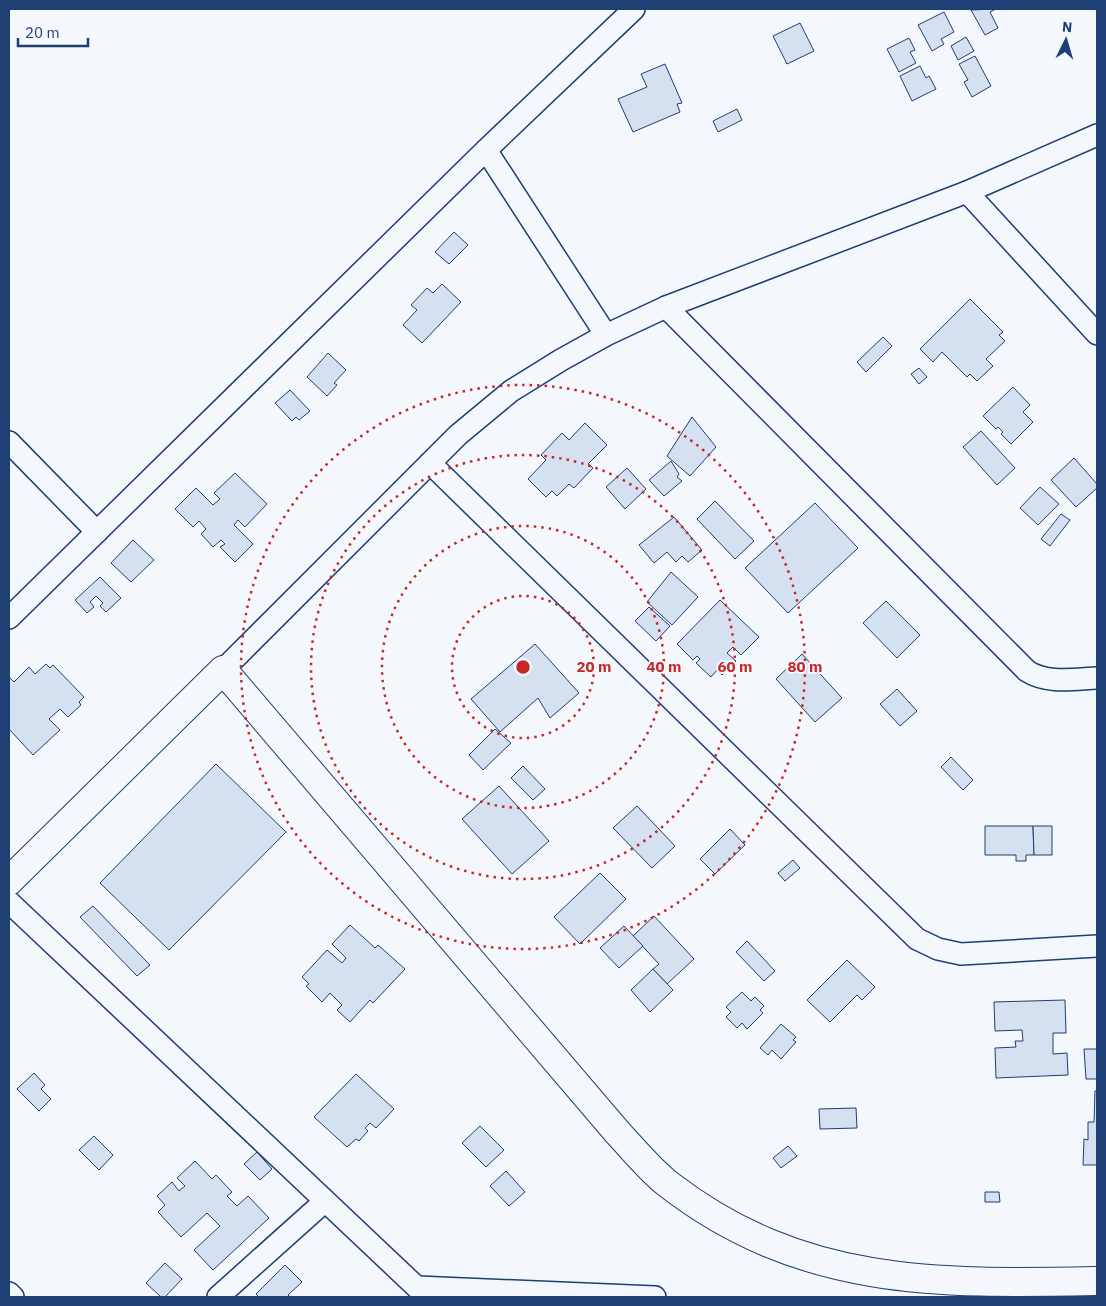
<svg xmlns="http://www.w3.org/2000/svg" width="1106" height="1306" font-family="'IBM Plex Sans',sans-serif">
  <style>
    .building { fill: #d5e0f0; stroke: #1d3f73 }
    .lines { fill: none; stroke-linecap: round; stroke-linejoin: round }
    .street-casing { stroke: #1d3f73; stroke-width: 24 }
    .secondary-casing { stroke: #1d3f73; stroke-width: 30 }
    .street { stroke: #f4f7fb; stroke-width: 21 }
    .secondary { stroke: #f4f7fb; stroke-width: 28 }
    .ring { fill: none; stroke: #c62828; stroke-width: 2.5; stroke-dasharray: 2.5 5 }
    .centre { fill: #c62828; stroke: #f4f7fb; stroke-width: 2.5 }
    .ring-label { font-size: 15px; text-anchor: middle; font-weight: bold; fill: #c62828; stroke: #f4f7fb; stroke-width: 4; stroke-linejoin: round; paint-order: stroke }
  </style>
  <rect width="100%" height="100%" fill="#f4f7fb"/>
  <g class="building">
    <polygon points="996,9 990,12 998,28 985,35 971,10"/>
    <polygon points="944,12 954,32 941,39 944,44 932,51 918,25"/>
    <polygon points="800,23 814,51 787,64 773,36"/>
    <polygon points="966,37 974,51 958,60 951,46"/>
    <polygon points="909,38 915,50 910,52 916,63 899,72 887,49"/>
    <polygon points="975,56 991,86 972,97 964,82 968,80 959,64"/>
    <polygon points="665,64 682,103 677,104 680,112 633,132 618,99 647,87 641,74"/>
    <polygon points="920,66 926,78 929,76 936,89 912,101 900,76"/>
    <polygon points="737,109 742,120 718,132 713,121"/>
    <polygon points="454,232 468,245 449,264 435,252"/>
    <polygon points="442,284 461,302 422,343 403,325 417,310 411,305 427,288 433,293"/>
    <polygon points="970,299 1003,332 999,335 1005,341 986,359 993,366 977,381 970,374 967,377 942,352 933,362 920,349"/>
    <polygon points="883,337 892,346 866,372 857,362"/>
    <polygon points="328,353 346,370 334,383 337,385 327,396 307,377"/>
    <polygon points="919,368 927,377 919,384 911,374"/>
    <polygon points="1013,387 1030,405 1023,412 1033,422 1011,444 1001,434 1003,432 998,427 996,429 983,416"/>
    <polygon points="290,390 310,411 299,420 296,417 292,421 275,403"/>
    <polygon points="692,417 716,447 690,476 667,456"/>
    <polygon points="585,423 607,445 588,464 593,468 574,488 569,484 557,496 552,491 546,497 528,479 546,460 541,455 562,433 569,440"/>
    <polygon points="981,431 1015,468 997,485 963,447"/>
    <polygon points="1074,458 1097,484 1097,488 1076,507 1051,480"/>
    <polygon points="671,461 679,474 677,477 682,481 664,496 649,480"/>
    <polygon points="627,468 646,489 625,509 606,487"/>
    <polygon points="235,473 267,504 245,527 238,520 234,525 253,544 235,562 220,547 225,544 221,540 213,547 201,534 206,529 199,521 193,527 175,509 196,488 213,505 220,499 214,493"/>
    <polygon points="1040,487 1059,504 1038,525 1020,508"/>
    <polygon points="715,501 754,541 735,559 697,519"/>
    <polygon points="815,503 858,548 788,613 745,568"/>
    <polygon points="1061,514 1070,520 1050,546 1041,539"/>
    <polygon points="674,517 702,550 688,562 682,556 676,562 667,552 654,563 639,545"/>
    <polygon points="133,540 154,560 131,582 111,563"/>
    <polygon points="671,572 698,597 672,625 647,602"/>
    <polygon points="100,577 121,598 106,612 100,606 103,603 96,596 90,602 94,607 87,613 75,600"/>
    <polygon points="720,600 759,637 741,655 733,647 727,653 736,661 722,675 717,670 711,677 696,663 700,659 697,656 693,660 677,644"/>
    <polygon points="886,601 920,635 897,658 863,623"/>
    <polygon points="649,607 670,626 656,641 635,621"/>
    <polygon points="535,644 579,693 550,718 538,698 500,732 471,699"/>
    <polygon points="802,654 842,698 815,722 776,679"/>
    <polygon points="46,664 50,668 53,665 84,697 79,702 81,705 68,717 60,709 49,719 60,730 33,755 9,729 9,677 14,682 29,667 35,674"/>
    <polygon points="897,689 917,711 900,726 880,704"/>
    <polygon points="495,729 511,743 483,770 469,755"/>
    <polygon points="951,757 973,780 963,790 941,767"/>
    <polygon points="216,764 286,832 169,950 100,883"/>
    <polygon points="523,766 545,789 533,800 511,778"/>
    <polygon points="499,786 549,841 512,874 462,819"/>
    <polygon points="637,806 675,846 652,868 613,828"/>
    <polygon points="985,826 1033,826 1034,855 1026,855 1026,861 1016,861 1016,855 985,855"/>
    <polygon points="1033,826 1052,826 1052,855 1034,855"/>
    <polygon points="730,829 745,845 715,874 700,859"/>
    <polygon points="793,860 800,868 785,881 778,873"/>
    <polygon points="600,873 626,899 580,944 554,917"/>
    <polygon points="93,906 150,965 137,976 80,917"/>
    <polygon points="654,916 694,959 667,984 653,969 659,964 633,936"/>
    <polygon points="350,925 375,948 378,945 405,969 373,1003 370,1000 350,1022 337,1010 342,1005 330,993 322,1002 306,986 309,984 302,977 327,950 342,963 346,958 332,944"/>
    <polygon points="624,926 643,946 619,968 600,948"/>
    <polygon points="747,941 775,971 764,981 736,952"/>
    <polygon points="847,960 875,987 862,1000 857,995 830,1022 807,1000"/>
    <polygon points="653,969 673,990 650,1012 631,990"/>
    <polygon points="742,992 751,1001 755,997 764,1006 760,1010 763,1013 747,1029 742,1023 737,1028 726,1017 731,1012 726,1007"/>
    <polygon points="1065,1000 1066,1033 1053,1033 1053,1054 1067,1053 1068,1075 996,1078 995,1048 1016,1047 1015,1041 1023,1041 1022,1030 995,1031 994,1002"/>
    <polygon points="781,1024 796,1037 793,1040 796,1042 781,1059 772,1050 768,1055 760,1048"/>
    <polygon points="1084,1049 1097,1049 1097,1079 1086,1079"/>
    <polygon points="34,1073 45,1085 41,1089 51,1099 39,1111 17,1089"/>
    <polygon points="356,1074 394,1109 376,1128 370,1123 365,1128 368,1131 359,1141 356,1139 347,1147 314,1117"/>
    <polygon points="1095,1091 1097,1091 1097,1165 1083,1165 1084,1139 1088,1140 1088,1122 1094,1122"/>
    <polygon points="856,1108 857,1128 820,1129 819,1109"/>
    <polygon points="480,1126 504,1150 486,1167 462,1143"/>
    <polygon points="94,1136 113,1155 99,1170 79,1150"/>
    <polygon points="788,1146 797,1156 781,1168 773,1158"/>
    <polygon points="257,1152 272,1169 260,1180 244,1164"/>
    <polygon points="195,1161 212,1179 216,1175 232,1192 227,1196 237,1206 248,1196 269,1218 213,1270 194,1250 220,1226 207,1213 181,1237 158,1212 165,1205 157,1196 172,1182 179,1191 185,1186 177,1178"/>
    <polygon points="506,1171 525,1192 509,1206 490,1186"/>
    <polygon points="985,1192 999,1192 1000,1202 985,1202"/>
    <polygon points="165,1263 182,1279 165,1297 161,1297 146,1283"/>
    <polygon points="285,1265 302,1282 288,1295 290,1297 259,1297 256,1294"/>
  </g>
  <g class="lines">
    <g class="street-casing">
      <g id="street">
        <polyline points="486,150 606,335"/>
        <polyline points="967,192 1097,334"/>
        <path d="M666,307L1027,671C1047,684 1074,679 1097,678"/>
        <polyline points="9,442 97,532"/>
        <polyline points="430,463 917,939 938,949 961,954 1097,946"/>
        <polyline points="9,618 486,150 634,9"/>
        <polyline points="223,670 458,435 511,391 561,360 606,335 666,307 967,192 1097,135"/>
        <polyline points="9,902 427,1297"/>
        <polyline points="417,1287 655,1297"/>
        <polyline points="9,1293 13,1297"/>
        <polyline points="218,1297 324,1202"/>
      </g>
    </g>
    <g class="secondary-casing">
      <path id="secondary" d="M9,881L223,670L618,1133C634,1150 650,1170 668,1184C801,1287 938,1284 1097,1281"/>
    </g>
    <use href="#street" class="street"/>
    <use href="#secondary" class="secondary"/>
  </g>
  <g class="ring">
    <circle cx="523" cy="667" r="71"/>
    <circle cx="523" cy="667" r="141"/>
    <circle cx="523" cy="667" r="212"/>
    <circle cx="523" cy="667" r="282"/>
  </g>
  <circle cx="523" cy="667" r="8" class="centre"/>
  <g class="ring-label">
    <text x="594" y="672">20 m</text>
    <text x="664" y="672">40 m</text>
    <text x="735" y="672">60 m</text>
    <text x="805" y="672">80 m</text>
  </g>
  <rect width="1106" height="1306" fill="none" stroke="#1d3f73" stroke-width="20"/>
  <g transform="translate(1066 40) rotate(5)" stroke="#f4f7fb" stroke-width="4" paint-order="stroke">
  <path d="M0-4L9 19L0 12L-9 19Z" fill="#1d3f73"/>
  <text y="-8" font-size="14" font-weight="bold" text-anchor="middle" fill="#1d3f73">N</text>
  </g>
  <path d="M18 38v8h70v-8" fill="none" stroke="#1d3f73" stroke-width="2.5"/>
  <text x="25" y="38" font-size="15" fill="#1d3f73" stroke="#f4f7fb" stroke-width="4" paint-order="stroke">20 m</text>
</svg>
